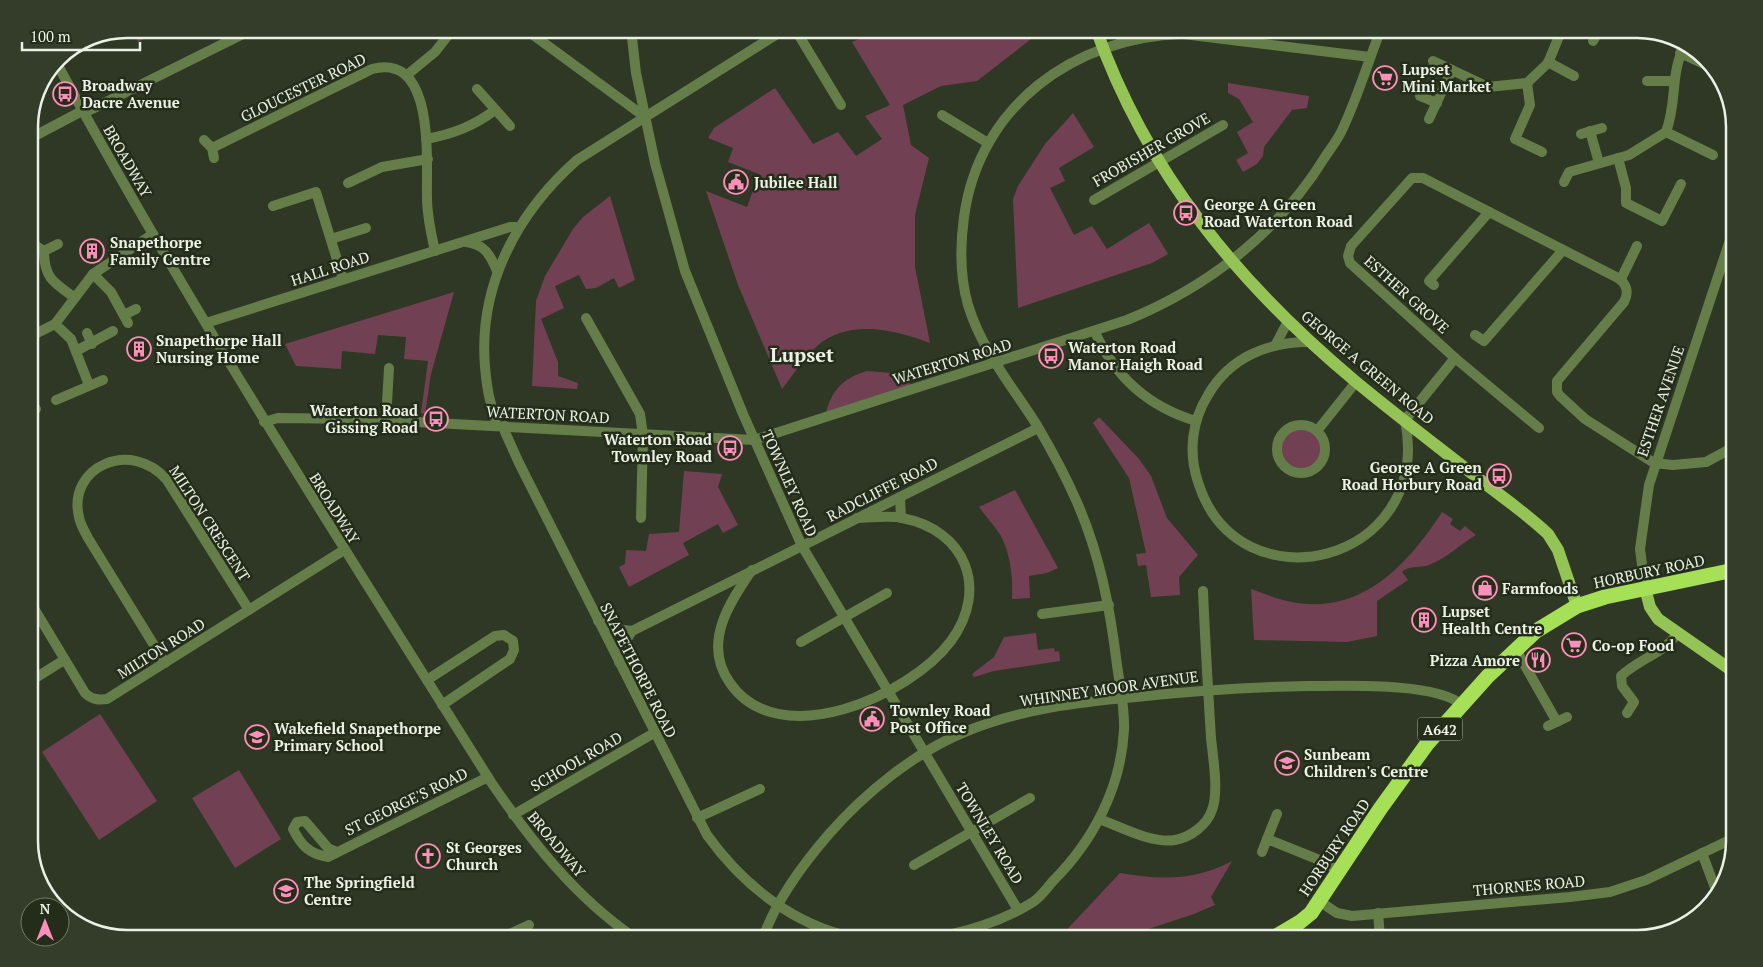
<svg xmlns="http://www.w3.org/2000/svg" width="1763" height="967" font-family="'PT Serif',serif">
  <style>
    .green { fill: #714153 }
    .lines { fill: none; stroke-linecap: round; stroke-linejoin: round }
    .minor { stroke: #647d49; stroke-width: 10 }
    .major { stroke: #93c455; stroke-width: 12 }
    .highway { stroke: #a5e057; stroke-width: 15 }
    .labels { text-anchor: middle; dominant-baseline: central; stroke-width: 5; stroke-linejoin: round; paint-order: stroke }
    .shield { fill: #242d1a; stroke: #afb6a8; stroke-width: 1 }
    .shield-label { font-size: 14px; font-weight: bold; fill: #ebf1e5 }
    .poi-label { font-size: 15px; font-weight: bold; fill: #ebf1e5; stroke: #242d1a; text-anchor: start }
    .street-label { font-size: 15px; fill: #ebf1e5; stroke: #242d1a }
    .district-label { font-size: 20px; font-weight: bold; fill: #ebf1e5; stroke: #242d1a }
    .rim { fill: none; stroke: #ebf1e5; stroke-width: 2.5 }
  </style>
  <rect width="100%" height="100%" fill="#2e3824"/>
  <g class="green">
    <polygon points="132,29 164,29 138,42"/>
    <path d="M884,29H1044L977,81L941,86L903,105L911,145L929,158L915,215V267L930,343C895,330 848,318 816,347C803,359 793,375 782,389L738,285L706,191L747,207L759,174L728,162L733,148L708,138L714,128L775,88L813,144L838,132L856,156L882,139L865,116L890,105L852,42Z"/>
    <polygon points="1228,83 1309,96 1307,108 1292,110 1264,147 1263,156 1257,164 1243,172 1236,160 1248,153 1237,132 1253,122 1239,99 1228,93"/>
    <polygon points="1073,113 1094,147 1059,168 1065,181 1050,188 1074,235 1092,226 1107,249 1149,223 1168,254 1152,263 1018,308 1013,199 1018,186 1045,144"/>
    <polygon points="610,196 635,280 619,288 614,278 596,288 586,289 579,275 555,286 564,308 541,319 558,362 558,376 578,383 577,389 532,386 536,301 545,276 573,229 583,217"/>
    <polygon points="454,292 431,374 425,414 421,413 428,361 404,359 406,337 378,335 375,354 342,351 341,369 296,366 285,344"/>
    <path d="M867,371L893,373L917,388L825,417C830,392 842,378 867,371Z"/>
    <polygon points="1099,417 1139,459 1151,476 1167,518 1198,555 1179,577 1180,595 1151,597 1146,565 1138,566 1136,554 1146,553 1129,478 1093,423"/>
    <circle cx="1301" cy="449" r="20"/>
    <polygon points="684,471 722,474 718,487 738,525 723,533 718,524 683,543 689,555 629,587 619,567 625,564 626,550 646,551 649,534 679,532"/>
    <path d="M1015,490L1058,568L1047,573L1029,576L1030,598L1012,599C1013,578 1011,556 1001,536C995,526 986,517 979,507Z"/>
    <path d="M1442,512L1453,519L1450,524L1460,531L1465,526L1476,535C1460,544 1446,559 1429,565C1421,568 1409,565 1402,572L1408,580L1377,601V636L1347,642L1254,640L1251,589C1263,593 1275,599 1287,601C1359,618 1407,566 1442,512Z"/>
    <polygon points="1036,633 1038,650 1054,648 1055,652 1059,651 1060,661 994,671 974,677 972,674 994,657 1004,637"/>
    <polygon points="100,714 157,801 99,840 42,752"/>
    <polygon points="239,770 281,839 235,868 192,798"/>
    <path d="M1232,861L1211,897L1215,905L1194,914L1121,938H1059L1120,873C1160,880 1195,881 1232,861Z"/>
  </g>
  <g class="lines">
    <g class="minor">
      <polyline points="525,29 645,117"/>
      <polyline points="631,29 636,73 655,163 685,271 743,414 802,546 1018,910"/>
      <polyline points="795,29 841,105"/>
      <polyline points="1591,29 1598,32 1593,41"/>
      <polyline points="1680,53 1713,68"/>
      <path d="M55,60C189,308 342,544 491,782C531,841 575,897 635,938"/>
      <polyline points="1433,61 1488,87 1527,83 1548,63 1562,29"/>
      <polyline points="1548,62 1574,76"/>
      <polyline points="407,75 435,52 453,29"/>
      <polyline points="1647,81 1673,81"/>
      <polyline points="1527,83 1530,105 1515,139 1542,152"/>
      <polyline points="477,89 510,126"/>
      <polyline points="1420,96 1437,103"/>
      <polyline points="84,113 253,29"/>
      <polyline points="942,115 988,143"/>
      <polyline points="1429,119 1452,70"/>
      <polyline points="1590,131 1599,163"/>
      <polyline points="1666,132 1713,155"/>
      <polyline points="1581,134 1602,128"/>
      <polyline points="29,139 82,111"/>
      <path d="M426,139C453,134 474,126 495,110"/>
      <polyline points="204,140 212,148 214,158"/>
      <path d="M212,148L372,69C436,52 426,161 427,198C427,216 431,233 435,251"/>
      <polyline points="1618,158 1626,188 1626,203 1662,221 1681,184"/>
      <path d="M1564,182L1569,172L1629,155L1666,132C1678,99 1669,75 1686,42"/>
      <polyline points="348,183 382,167 428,159"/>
      <polyline points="1094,200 1223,125"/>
      <polyline points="273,206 316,192 343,279"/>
      <polyline points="331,239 366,228"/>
      <path d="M466,242C484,244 490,254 497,271"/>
      <path d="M58,244L44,251C44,278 54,283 74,297"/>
      <polyline points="29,249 36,246 44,251"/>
      <polyline points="93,274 111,292 128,323"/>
      <polyline points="1621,279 1637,246"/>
      <polyline points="1434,285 1429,281 1489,212"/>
      <polyline points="124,315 136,309"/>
      <polyline points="586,318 640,414 643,435 641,518"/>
      <polyline points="206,323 510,227 518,227"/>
      <polyline points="55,324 71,339 89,385"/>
      <path d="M1095,332C1115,377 1149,407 1196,421"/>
      <polyline points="87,333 92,344"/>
      <polyline points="1475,335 1484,341 1563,250"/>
      <polyline points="29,337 55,324 93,274 153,234"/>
      <path d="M1309,342C1268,342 1230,357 1208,395C1192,421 1188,452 1198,482C1238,611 1434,564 1405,420L1455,358"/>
      <polyline points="1276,344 1288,321"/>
      <polyline points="76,351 113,331"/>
      <polyline points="56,400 103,380"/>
      <polyline points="29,412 36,409"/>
      <polyline points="386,420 389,368"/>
      <path d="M264,422L278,418L359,419L754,440L1127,320C1208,287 1279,232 1325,157C1331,148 1339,138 1343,128C1358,96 1368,62 1381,29"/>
      <circle cx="1301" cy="449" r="24"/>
      <path d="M496,426C496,417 492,409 490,400C487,389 486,378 485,367C478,285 518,212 577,160L785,29"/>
      <path d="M505,426V432L519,463L707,835C743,885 793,925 855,938"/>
      <path d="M1539,428L1455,358L1350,263L1348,256L1351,246L1412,178H1423L1618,278C1627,284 1629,293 1624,302L1557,381V392L1560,396L1585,419L1654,463L1673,465L1706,462L1734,447"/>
      <polyline points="1317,431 1356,382"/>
      <polyline points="900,497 901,518"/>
      <path d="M752,570C729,603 702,644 730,683C779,754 910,696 951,641C989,589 966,530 902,518C888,515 871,518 857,518"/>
      <polyline points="1645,588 1640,549 1649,485 1734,228"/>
      <path d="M29,600L85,693C92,700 99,700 107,699L344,550"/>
      <polyline points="1042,614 1109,605"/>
      <polyline points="598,621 616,629 632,631 1038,428"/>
      <polyline points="801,642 887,593"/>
      <polyline points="1515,648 1557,722"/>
      <polyline points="619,662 623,645 632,631"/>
      <path d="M165,663L88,538C85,532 80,524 79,517C67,467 131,438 167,480L249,610"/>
      <polyline points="427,680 495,636 504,635 513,641 514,650 510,659 442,705"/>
      <polyline points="29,682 64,660"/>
      <path d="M1627,713L1634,702L1622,686L1621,676C1639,659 1664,653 1677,634"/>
      <polyline points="1548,726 1567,717"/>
      <polyline points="1277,814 1267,839 1327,863 1339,873"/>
      <polyline points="513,815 654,733"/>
      <polyline points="697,818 760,789"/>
      <path d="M1099,819C1122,827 1151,844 1175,840C1191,837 1207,825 1212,810C1219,792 1213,758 1211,738C1208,689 1205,640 1203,591"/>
      <path d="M337,852L328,848L305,821L297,822L293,829C301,845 309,854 328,857L488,777"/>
      <polyline points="1262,852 1267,839"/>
      <polyline points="1702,853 1717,893"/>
      <polyline points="914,865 1030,798"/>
      <polyline points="1319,901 1337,913 1352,916 1570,897 1610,892 1646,880 1734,838"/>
      <polyline points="1378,913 1380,938"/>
      <polyline points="501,938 529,925"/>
      <path d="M763,938C776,900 803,864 829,834C866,792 915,752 967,731C1021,709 1079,702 1136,697C1193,691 1251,687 1308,686C1344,686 1436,682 1462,705"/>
      <path d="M927,938C962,934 1003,921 1033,902C1041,897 1047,888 1053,881C1093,841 1121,788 1124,730C1125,708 1120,687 1117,665C1110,608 1100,554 1076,500C1065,475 1052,451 1038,427C1013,387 982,351 968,305C960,277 960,246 964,217C979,106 1074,37 1183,34L1370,57"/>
    </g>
    <g class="major">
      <path d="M1096,29C1147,173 1239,284 1355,381C1397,416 1440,448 1483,482C1505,499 1528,515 1548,534L1558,550L1577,606"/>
      <polyline points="1645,588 1650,607 1658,619 1734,672"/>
    </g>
    <polyline class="highway" points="1273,938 1300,922 1311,913 1380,809 1427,744 1488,676 1536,631 1577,606 1605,597 1734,570"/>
  </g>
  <defs>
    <g id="supermarket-ring" transform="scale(1.25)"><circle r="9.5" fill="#242d1a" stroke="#ff8eba" stroke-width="1.5"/><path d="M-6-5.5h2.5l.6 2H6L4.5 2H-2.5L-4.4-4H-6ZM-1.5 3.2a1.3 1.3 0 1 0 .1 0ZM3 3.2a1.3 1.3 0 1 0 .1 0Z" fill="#ff8eba"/></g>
    <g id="bus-ring" transform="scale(1.25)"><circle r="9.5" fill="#242d1a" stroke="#ff8eba" stroke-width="1.5"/><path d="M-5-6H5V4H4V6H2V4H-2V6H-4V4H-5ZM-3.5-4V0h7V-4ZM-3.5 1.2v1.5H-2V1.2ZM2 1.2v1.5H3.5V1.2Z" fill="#ff8eba"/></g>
    <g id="civic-ring" transform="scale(1.25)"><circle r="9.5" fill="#242d1a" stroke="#ff8eba" stroke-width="1.5"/><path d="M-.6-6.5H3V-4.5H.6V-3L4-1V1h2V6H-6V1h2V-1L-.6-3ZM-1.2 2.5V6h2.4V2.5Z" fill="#ff8eba"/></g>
    <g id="building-ring" transform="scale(1.25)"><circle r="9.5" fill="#242d1a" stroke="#ff8eba" stroke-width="1.5"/><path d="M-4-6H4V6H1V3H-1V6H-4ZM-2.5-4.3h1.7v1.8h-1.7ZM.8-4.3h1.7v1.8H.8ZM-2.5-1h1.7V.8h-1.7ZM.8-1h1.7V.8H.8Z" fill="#ff8eba"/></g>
    <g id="shop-ring" transform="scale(1.25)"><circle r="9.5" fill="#242d1a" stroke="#ff8eba" stroke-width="1.5"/><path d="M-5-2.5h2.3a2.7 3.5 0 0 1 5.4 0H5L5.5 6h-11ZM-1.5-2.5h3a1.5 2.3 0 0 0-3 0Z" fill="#ff8eba"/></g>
    <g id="restaurant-ring" transform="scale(1.25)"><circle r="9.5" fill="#242d1a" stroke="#ff8eba" stroke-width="1.5"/><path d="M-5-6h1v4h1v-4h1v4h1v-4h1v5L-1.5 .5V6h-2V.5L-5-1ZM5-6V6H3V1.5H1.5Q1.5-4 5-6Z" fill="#ff8eba"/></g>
    <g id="school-ring" transform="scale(1.25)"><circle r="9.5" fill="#242d1a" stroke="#ff8eba" stroke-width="1.5"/><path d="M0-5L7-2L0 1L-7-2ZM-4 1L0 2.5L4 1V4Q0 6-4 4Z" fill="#ff8eba"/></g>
    <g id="church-ring" transform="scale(1.25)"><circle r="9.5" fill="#242d1a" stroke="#ff8eba" stroke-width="1.5"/><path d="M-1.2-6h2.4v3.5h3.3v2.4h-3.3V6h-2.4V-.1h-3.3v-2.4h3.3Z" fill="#ff8eba"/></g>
  </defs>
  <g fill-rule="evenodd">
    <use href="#supermarket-ring" x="1385" y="78"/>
    <use href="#bus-ring" x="65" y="94"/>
    <use href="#civic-ring" x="736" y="182"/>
    <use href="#bus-ring" x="1186" y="213"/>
    <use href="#building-ring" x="92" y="251"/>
    <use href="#building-ring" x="139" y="349"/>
    <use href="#bus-ring" x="1051" y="356"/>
    <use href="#bus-ring" x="436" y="419"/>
    <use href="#bus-ring" x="730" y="448"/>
    <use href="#bus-ring" x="1499" y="476"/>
    <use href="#shop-ring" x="1485" y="588"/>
    <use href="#building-ring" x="1424" y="620"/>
    <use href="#supermarket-ring" x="1574" y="645"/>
    <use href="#restaurant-ring" x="1538" y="660"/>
    <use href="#civic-ring" x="872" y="719"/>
    <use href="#school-ring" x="257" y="737"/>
    <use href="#school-ring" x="1287" y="763"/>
    <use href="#church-ring" x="428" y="856"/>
    <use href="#school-ring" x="286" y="891"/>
  </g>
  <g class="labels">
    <rect class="shield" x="1417.5" y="717.5" width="45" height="23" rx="4"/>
    <g class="shield-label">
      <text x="1440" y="729">A642</text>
    </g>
    <g class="poi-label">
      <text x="1402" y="69">Lupset<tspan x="1402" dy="17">Mini Market</tspan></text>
      <text x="82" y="85">Broadway<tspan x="82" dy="17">Dacre Avenue</tspan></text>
      <text x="754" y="182">Jubilee Hall</text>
      <text x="1204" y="204">George A Green<tspan x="1204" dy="17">Road Waterton Road</tspan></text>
      <text x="110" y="242">Snapethorpe<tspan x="110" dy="17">Family Centre</tspan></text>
      <text x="156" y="340">Snapethorpe Hall<tspan x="156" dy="17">Nursing Home</tspan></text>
      <text x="1068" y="347">Waterton Road<tspan x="1068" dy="17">Manor Haigh Road</tspan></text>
      <text x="418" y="410" text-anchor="end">Waterton Road<tspan x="418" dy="17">Gissing Road</tspan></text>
      <text x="712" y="439" text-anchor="end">Waterton Road<tspan x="712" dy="17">Townley Road</tspan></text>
      <text x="1482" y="467" text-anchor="end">George A Green<tspan x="1482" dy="17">Road Horbury Road</tspan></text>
      <text x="1502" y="588">Farmfoods</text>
      <text x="1442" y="611">Lupset<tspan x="1442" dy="17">Health Centre</tspan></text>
      <text x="1592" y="645">Co-op Food</text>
      <text x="1520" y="660" text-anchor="end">Pizza Amore</text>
      <text x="890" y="710">Townley Road<tspan x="890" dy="17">Post Office</tspan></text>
      <text x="274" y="728">Wakefield Snapethorpe<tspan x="274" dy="17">Primary School</tspan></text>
      <text x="1304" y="754">Sunbeam<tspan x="1304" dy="17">Children's Centre</tspan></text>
      <text x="446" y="847">St Georges<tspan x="446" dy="17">Church</tspan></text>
      <text x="304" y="882">The Springfield<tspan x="304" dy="17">Centre</tspan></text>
    </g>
    <g class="street-label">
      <text transform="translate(303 87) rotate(-26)">GLOUCESTER ROAD</text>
      <text transform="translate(1151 149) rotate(-30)">FROBISHER GROVE</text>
      <text transform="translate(128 161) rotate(60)">BROADWAY</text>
      <text transform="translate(330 268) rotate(-18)">HALL ROAD</text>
      <text transform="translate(1407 294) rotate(42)">ESTHER GROVE</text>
      <text transform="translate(952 361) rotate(-17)">WATERTON ROAD</text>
      <text transform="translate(1368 367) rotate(40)">GEORGE A GREEN ROAD</text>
      <text transform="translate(1660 401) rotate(-71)">ESTHER AVENUE</text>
      <text transform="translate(548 414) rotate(3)">WATERTON ROAD</text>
      <text transform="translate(790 483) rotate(66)">TOWNLEY ROAD</text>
      <text transform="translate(882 489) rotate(-27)">RADCLIFFE ROAD</text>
      <text transform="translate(335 508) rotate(58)">BROADWAY</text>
      <text transform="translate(210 523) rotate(57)">MILTON CRESCENT</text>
      <text transform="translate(1649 571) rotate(-12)">HORBURY ROAD</text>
      <text transform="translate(161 648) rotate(-32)">MILTON ROAD</text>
      <text transform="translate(639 670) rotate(63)">SNAPETHORPE ROAD</text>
      <text transform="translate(1109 688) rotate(-8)">WHINNEY MOOR AVENUE</text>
      <text transform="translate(576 761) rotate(-30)">SCHOOL ROAD</text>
      <text transform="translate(406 801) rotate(-26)">ST GEORGE'S ROAD</text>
      <text transform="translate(990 833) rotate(59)">TOWNLEY ROAD</text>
      <text transform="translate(557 844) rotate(50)">BROADWAY</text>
      <text transform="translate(1334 847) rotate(-56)">HORBURY ROAD</text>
      <text transform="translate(1529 885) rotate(-5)">THORNES ROAD</text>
    </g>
    <g class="district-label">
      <text x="802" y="354">Lupset</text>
    </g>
  </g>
  <path d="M0 0H1763V967H0ZM127 38H1637A89 89 0 0 1 1726 127V841A89 89 0 0 1 1637 930H127A89 89 0 0 1 38 841V127A89 89 0 0 1 127 38Z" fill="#343d2a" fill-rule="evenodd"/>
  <path class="rim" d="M127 38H1637A89 89 0 0 1 1726 127V841A89 89 0 0 1 1637 930H127A89 89 0 0 1 38 841V127A89 89 0 0 1 127 38Z"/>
  <g transform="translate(45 922)"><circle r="24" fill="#242d1a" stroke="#747b6b"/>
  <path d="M0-4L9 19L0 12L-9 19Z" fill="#ff8eba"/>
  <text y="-8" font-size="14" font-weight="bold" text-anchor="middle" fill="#ebf1e5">N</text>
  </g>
  <path d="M22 42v8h118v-8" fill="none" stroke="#ebf1e5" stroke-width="2.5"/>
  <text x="30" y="42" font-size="15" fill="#ebf1e5" stroke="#242d1a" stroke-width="4" paint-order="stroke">100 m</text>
</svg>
